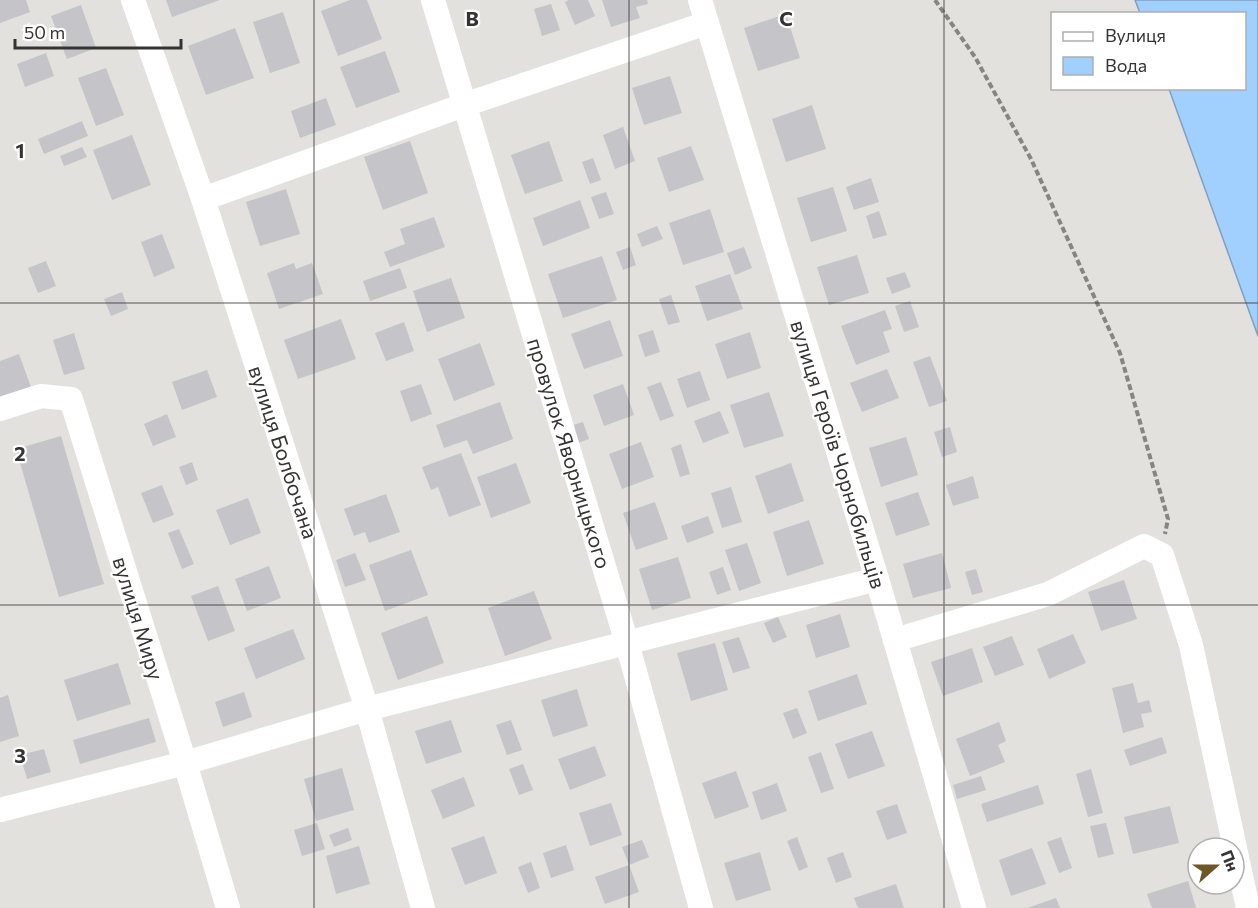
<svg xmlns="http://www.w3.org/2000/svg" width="1258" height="908" font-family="Commissioner,sans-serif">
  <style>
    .water { fill: #a1cffe; stroke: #81a0c1; stroke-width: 1.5 }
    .building { fill: #c5c4c8 }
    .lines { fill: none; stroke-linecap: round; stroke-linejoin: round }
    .path { stroke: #868583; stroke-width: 4; stroke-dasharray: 6 3; stroke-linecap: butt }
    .minor { stroke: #fff; stroke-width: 24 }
    .grid { fill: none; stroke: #353433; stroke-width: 1.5; stroke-opacity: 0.55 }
    .labels { text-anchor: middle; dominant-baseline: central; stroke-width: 4.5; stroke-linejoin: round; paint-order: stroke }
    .street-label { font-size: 21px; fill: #353433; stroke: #fff }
    .grid-label { font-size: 20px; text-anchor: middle; font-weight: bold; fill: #353433; stroke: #fff; stroke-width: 4.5; stroke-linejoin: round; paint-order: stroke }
  </style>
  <rect width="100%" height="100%" fill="#e3e1de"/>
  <polygon class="water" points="1135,0 1258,0 1258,336 1169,89 1244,88 1244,14 1140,13"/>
  <g class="building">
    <polygon points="0,0 26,0 30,12 0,23"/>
    <polygon points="166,0 220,0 172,17"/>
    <polygon points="350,0 367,0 382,39 338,56 321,11"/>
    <polygon points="569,0 588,0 595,16 575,25 565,2"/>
    <polygon points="602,0 647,0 648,4 636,7 640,18 611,27"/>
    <polygon points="551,4 560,30 542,36 534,9"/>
    <polygon points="81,5 96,48 67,59 51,16"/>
    <polygon points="283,12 300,63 270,73 253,22"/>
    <polygon points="786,14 800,58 758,71 744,28"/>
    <polygon points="235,28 254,78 206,95 188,46"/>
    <polygon points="385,51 400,92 356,108 340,67"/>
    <polygon points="46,53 54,76 25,87 17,64"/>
    <polygon points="106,68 124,115 96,126 78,78"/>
    <polygon points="670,76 682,113 644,125 632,88"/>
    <polygon points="326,98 336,125 300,138 291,111"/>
    <polygon points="812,105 826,149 786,162 772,119"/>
    <polygon points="82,121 88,136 44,154 38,139"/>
    <polygon points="623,127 635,161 615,169 603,135"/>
    <polygon points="132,135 151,185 112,200 93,150"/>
    <polygon points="410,141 428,193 383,210 364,157"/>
    <polygon points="549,141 563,181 525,194 511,155"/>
    <polygon points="691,146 704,180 669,192 657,158"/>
    <polygon points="82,147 87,157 64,166 60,156"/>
    <polygon points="593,158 601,180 590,184 582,162"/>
    <polygon points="871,178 879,202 854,210 846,187"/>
    <polygon points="833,187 847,231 811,242 797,198"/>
    <polygon points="286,189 300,234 260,246 246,202"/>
    <polygon points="606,192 614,214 599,219 591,197"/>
    <polygon points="580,200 590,228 543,246 533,218"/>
    <polygon points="710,209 724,252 683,265 669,223"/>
    <polygon points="879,211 887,235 873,239 866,216"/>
    <polygon points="434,217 445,247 390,267 384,252 405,244 400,229"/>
    <polygon points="657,226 663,239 642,247 637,234"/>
    <polygon points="162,234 175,268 154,277 141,242"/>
    <polygon points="630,247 636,265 623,270 616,252"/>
    <polygon points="744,247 752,268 735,275 727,253"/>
    <polygon points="857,255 869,293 829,305 817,267"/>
    <polygon points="602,256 617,300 563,318 548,274"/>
    <polygon points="46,261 56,286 38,293 28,268"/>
    <polygon points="294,263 296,269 312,263 323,294 279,309 267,273"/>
    <polygon points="400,268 407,288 370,301 363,281"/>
    <polygon points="905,272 911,287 892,294 886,278"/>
    <polygon points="730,274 743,309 707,321 695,286"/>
    <polygon points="451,278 465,318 427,332 413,291"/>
    <polygon points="122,292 128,309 111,316 104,299"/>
    <polygon points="671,295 680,322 668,325 659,299"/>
    <polygon points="910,301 919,327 904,332 895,306"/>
    <polygon points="885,310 892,329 883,332 890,352 856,365 841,326"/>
    <polygon points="341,319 356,359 298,379 284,340"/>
    <polygon points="610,320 623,356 584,369 571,334"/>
    <polygon points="404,322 414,351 386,361 375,333"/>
    <polygon points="653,330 660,352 645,357 638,335"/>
    <polygon points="750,332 761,368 727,379 715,344"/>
    <polygon points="74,333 85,369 64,375 53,340"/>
    <polygon points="480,343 495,385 454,401 438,359"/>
    <polygon points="19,354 32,390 0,401 0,361"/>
    <polygon points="930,356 947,401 929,407 913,362"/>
    <polygon points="887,369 899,398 862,412 850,383"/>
    <polygon points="207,370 217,397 182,410 172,382"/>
    <polygon points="700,371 710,400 687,408 677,379"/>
    <polygon points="661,382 674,416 660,421 647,387"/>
    <polygon points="421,384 432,414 411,422 400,391"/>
    <polygon points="623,384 634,415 604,426 593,395"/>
    <polygon points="769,392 784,436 744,448 730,405"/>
    <polygon points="500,402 513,439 473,454 467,440 444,448 436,425"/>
    <polygon points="720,411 729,433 703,443 694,421"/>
    <polygon points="167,414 176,437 153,446 144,424"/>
    <polygon points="583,422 589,439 569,446 563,428"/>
    <polygon points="950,427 957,452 942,457 934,432"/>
    <polygon points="61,436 104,584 59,597 16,449"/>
    <polygon points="906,437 918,475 881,487 869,448"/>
    <polygon points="641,442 654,477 622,489 609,454"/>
    <polygon points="681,444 690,474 680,477 671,448"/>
    <polygon points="461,453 481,505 449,517 438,487 431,490 422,467"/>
    <polygon points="192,462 198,480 186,485 179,467"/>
    <polygon points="516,463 531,503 491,518 477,477"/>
    <polygon points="791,463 804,501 768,514 755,476"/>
    <polygon points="973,476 979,498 953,506 946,485"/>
    <polygon points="162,485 174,515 153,523 141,493"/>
    <polygon points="731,487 742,522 722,528 711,493"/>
    <polygon points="918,492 930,525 896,536 885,503"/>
    <polygon points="386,494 400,532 369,543 365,532 354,536 344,509"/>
    <polygon points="248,498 261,533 230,545 216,510"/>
    <polygon points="655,502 668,539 636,550 623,513"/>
    <polygon points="708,516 714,533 687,543 681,526"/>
    <polygon points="809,520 824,564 787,576 773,532"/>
    <polygon points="179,529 194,564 182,569 168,533"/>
    <polygon points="747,543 761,583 739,591 725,550"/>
    <polygon points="411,550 428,595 385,611 369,565"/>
    <polygon points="355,553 366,580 345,587 336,560"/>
    <polygon points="942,553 951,588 913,598 903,564"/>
    <polygon points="678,557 691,598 652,610 639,569"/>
    <polygon points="269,566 281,598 247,611 235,579"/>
    <polygon points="723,567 731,590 717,595 709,572"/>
    <polygon points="976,569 983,592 972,595 965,572"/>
    <polygon points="1124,580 1137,619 1101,631 1088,592"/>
    <polygon points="218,586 235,631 208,641 191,596"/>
    <polygon points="534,591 552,639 505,656 488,608"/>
    <polygon points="840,614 850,647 816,658 806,625"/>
    <polygon points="427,616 444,663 398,680 381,633"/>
    <polygon points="778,617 787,637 773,643 764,623"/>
    <polygon points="293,629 305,659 256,679 244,648"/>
    <polygon points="1073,634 1086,663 1049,679 1037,649"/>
    <polygon points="1012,636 1024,665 995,676 983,647"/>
    <polygon points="739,637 750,668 733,673 722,642"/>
    <polygon points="715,643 728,690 691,701 677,653"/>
    <polygon points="972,648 983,682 943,696 931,662"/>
    <polygon points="118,663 131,704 77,721 64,680"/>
    <polygon points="857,674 867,704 818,721 808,691"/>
    <polygon points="1133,683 1138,703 1149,700 1152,712 1141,714 1144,727 1123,733 1112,688"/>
    <polygon points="577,689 588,726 553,737 541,700"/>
    <polygon points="244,692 252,717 223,727 215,702"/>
    <polygon points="8,695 19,736 0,742 0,698"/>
    <polygon points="797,708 807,733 793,739 783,713"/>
    <polygon points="149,718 156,742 80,764 73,740"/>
    <polygon points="451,720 462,752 426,764 415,731"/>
    <polygon points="511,720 522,750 507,755 496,725"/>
    <polygon points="999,722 1006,741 998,745 1005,762 970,776 956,739"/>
    <polygon points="872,731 885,766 848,779 835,744"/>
    <polygon points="1162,737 1167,753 1130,766 1124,750"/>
    <polygon points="595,746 606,776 570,790 558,759"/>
    <polygon points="44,749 51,772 27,779 20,755"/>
    <polygon points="821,752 834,789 821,793 808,757"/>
    <polygon points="523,764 533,790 519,795 509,769"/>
    <polygon points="342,768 354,810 316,821 304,779"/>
    <polygon points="1091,769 1103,813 1088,817 1076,774"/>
    <polygon points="736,771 749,807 715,819 702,783"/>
    <polygon points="981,776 986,790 957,799 953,785"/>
    <polygon points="464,777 475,806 443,819 431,790"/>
    <polygon points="777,783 787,811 761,820 752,792"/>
    <polygon points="1038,785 1044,804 987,822 981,804"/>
    <polygon points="611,803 622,835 590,846 579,813"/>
    <polygon points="897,804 907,833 887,840 876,811"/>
    <polygon points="1170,806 1179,843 1133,854 1124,817"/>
    <polygon points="317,823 325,849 302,856 294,830"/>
    <polygon points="1106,823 1114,854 1098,858 1090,826"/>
    <polygon points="348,828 352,840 334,847 329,835"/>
    <polygon points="484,836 497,873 465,885 451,848"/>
    <polygon points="797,837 808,867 799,871 787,841"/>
    <polygon points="1061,837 1072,868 1059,873 1047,842"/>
    <polygon points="642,840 649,857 629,865 622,847"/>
    <polygon points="566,845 574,870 551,878 543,853"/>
    <polygon points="359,846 370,884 336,894 326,856"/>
    <polygon points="1032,848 1046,884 1011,896 999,860"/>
    <polygon points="760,852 771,890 736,901 724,863"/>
    <polygon points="843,852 852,877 836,883 827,858"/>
    <polygon points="531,862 540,888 528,893 518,867"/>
    <polygon points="629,865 639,892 605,904 595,877"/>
    <polygon points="1188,881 1196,908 1152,908 1147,894"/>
    <polygon points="896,884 904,908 858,908 854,898"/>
    <polygon points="1056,898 1060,908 1027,908"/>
  </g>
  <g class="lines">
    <polyline class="path" points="935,0 975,57 1031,159 1120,353 1168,519 1165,534"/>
    <g class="minor">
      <polyline points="133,0 203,199 367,709 423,908"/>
      <polyline points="433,0 627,643 701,908"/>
      <polyline points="700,0 877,579 974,908"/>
      <polyline points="203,199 464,105 707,23"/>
      <polyline points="0,409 41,396 71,399 185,763 228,908"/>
      <polyline points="895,640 1048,594 1144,546 1162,555 1191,645 1248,908"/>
      <polyline points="0,810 185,763 367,709 877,579"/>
    </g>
  </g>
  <path class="grid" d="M314,0V908M629,0V908M944,0V908M0,303H1258M0,605H1258"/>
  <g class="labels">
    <g class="street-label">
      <text transform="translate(284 452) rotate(72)">вулиця Болбочана</text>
      <text transform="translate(570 453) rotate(73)">провулок Яворницького</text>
      <text transform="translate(839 454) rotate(73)">вулиця Героїв Чорнобильців</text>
      <text transform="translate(139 618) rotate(73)">вулиця Миру</text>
    </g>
  </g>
  <g class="grid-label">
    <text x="472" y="26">B</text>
    <text x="786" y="26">C</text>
    <text x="20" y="158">1</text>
    <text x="20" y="461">2</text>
    <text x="20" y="763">3</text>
  </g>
  <rect x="1051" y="12" width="195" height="78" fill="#ffffff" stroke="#aeaead" stroke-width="1.5"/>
  <rect x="1063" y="32" width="30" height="9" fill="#ffffff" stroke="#aeaead" stroke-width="1.5"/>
  <text x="1105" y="42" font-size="18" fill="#353433">Вулиця</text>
  <rect x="1063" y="57" width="30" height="18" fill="#a1cffe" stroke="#aeaead" stroke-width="1.5"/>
  <text x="1105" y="72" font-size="18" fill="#353433">Вода</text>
  <g transform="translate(1216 866) rotate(69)"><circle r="28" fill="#ffffff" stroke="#aeaead" stroke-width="1.5"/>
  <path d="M0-4.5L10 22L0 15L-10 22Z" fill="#6c5927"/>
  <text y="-9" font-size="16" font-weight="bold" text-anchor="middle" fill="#353433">Пн</text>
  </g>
  <path d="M15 39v9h166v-9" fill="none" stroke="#353433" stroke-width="3"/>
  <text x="24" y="39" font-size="18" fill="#353433" stroke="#ffffff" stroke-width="4.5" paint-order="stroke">50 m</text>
</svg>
